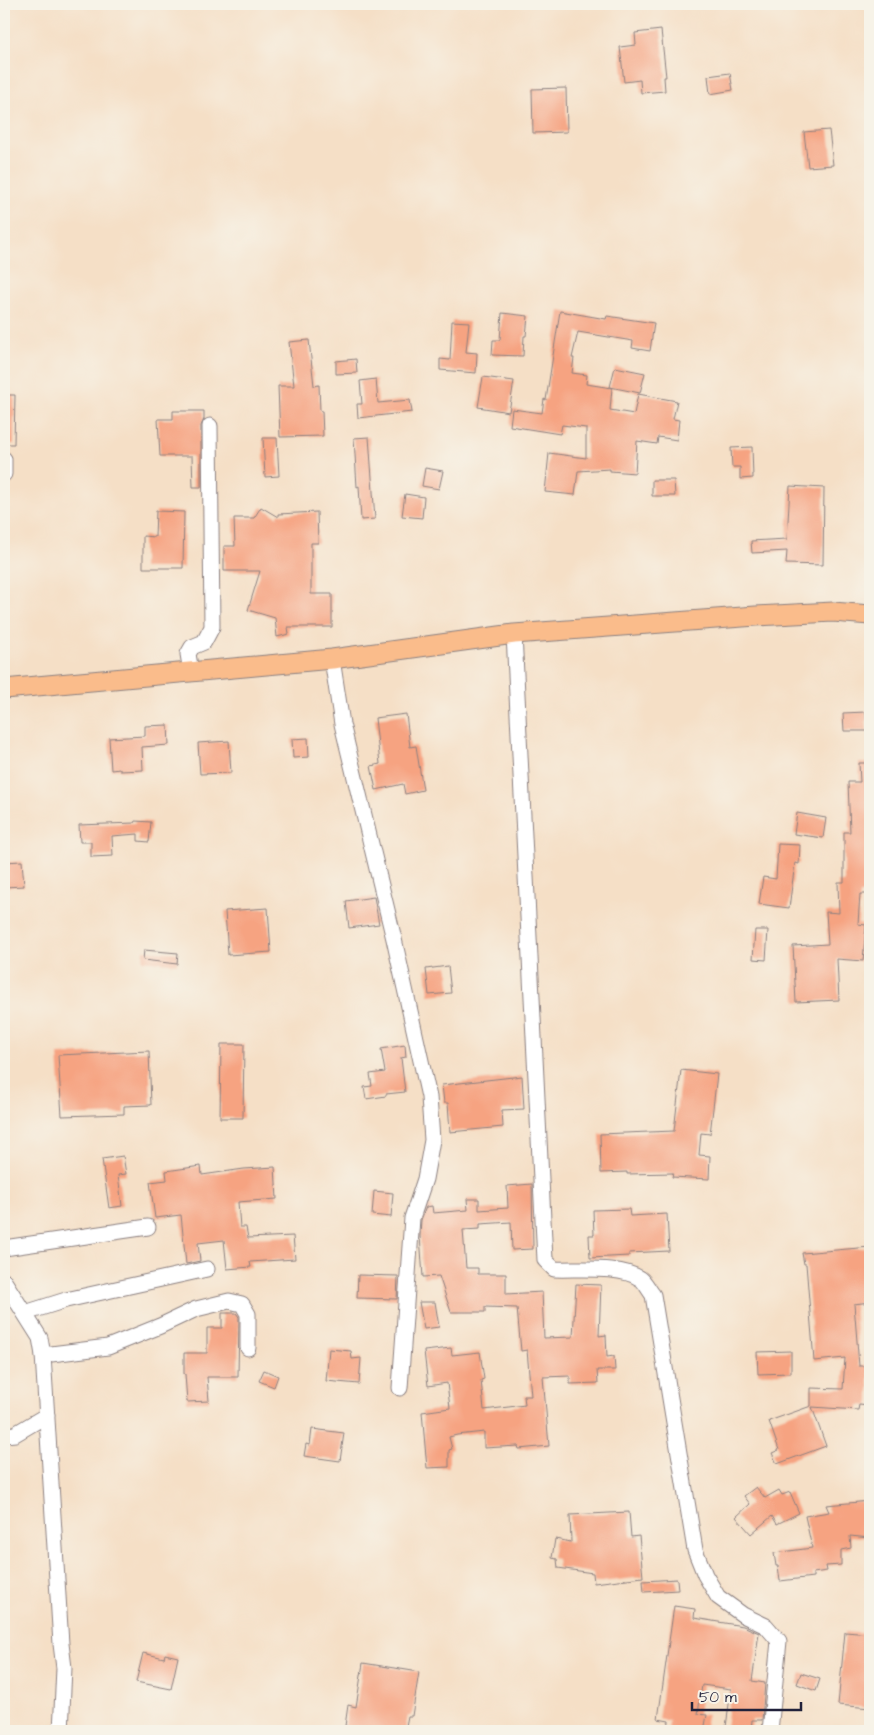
<svg xmlns="http://www.w3.org/2000/svg" width="874" height="1735" font-family="'Architects Daughter',sans-serif">
  <style>
    .building { fill: #f6a381 }
    .lines { fill: none; stroke-linecap: round; stroke-linejoin: round }
    .minor-casing { stroke: #8c8080; stroke-width: 17 }
    .major-casing { stroke: #8c8080; stroke-width: 21 }
    .minor { stroke: #fff; stroke-width: 15 }
    .major { stroke: #fabc8b; stroke-width: 19 }
  </style>
  <rect width="100%" height="100%" fill="#f7f3e8"/>
  <filter id="ink" filterUnits="userSpaceOnUse"><feTurbulence type="fractalNoise" baseFrequency=".02" numOctaves="2"/><feDisplacementMap in="SourceGraphic" scale="10" xChannelSelector="R" yChannelSelector="G"/><feConvolveMatrix kernelMatrix="1 2 1 2 8 2 1 2 1" color-interpolation-filters="sRGB"/></filter>
  <filter id="wash" filterUnits="userSpaceOnUse"><feTurbulence type="fractalNoise" baseFrequency=".0096" numOctaves="4" result="noise"/><feDisplacementMap in="SourceGraphic" scale="20" xChannelSelector="R" yChannelSelector="G"/><feGaussianBlur stdDeviation="1.12" result="paint"/><feColorMatrix in="noise" values="0 0 0 0 0 0 0 0 0 0 0 0 0 0 0 0 0 1.4 0 .05"/><feComposite in="paint" operator="in"/></filter>
  <g filter="url(#wash)">
    <rect width="100%" height="100%" fill="#f5dfc6"/>
    <g id="blocks">
      <g class="building">
        <polygon points="661,30 666,77 664,77 665,91 641,93 640,80 624,82 620,47 636,45 635,33"/>
        <polygon points="730,73 733,90 710,94 708,76"/>
        <polygon points="566,88 567,132 533,133 532,89"/>
        <polygon points="829,130 833,165 808,167 804,132"/>
        <polygon points="560,311 606,319 607,316 654,323 650,351 632,348 633,341 578,332 572,358 574,358 572,373 587,375 586,384 612,388 610,410 634,414 638,394 677,401 673,419 679,420 677,440 658,437 657,444 637,441 635,473 610,471 610,469 578,471 575,495 545,492 549,453 586,458 586,428 562,425 560,434 510,426 512,409 542,413 544,399 546,400"/>
        <polygon points="502,313 528,316 526,336 524,336 523,356 492,355 493,340 500,340"/>
        <polygon points="452,321 469,322 466,352 477,353 476,373 440,370 440,359 450,360"/>
        <polygon points="309,340 314,386 319,385 320,411 322,411 323,436 280,437 278,386 294,386 289,342"/>
        <polygon points="356,359 357,373 336,374 336,361"/>
        <polygon points="615,367 645,373 640,393 610,387"/>
        <polygon points="483,377 514,381 509,412 478,407"/>
        <polygon points="376,379 378,403 410,400 412,412 358,418 357,404 362,404 360,381"/>
        <polygon points="4,395 15,395 14,444 4,444"/>
        <polygon points="173,411 204,411 204,419 201,426 201,487 193,487 192,456 160,456 158,419 173,419"/>
        <polygon points="369,437 375,519 361,520 359,486 357,487 354,438"/>
        <polygon points="263,438 277,438 279,476 265,477"/>
        <polygon points="752,447 753,478 740,479 740,467 732,467 731,448"/>
        <polygon points="425,468 443,471 439,489 422,486"/>
        <polygon points="652,480 674,480 675,496 652,496"/>
        <polygon points="790,486 824,488 823,565 786,564 787,551 752,553 751,541 787,539"/>
        <polygon points="405,494 424,497 422,518 402,516"/>
        <polygon points="261,507 278,517 278,514 317,512 318,543 311,543 311,594 332,594 332,627 288,627 289,634 277,637 275,618 248,610 260,571 224,571 224,546 235,546 234,518 254,518"/>
        <polygon points="156,511 184,512 183,568 143,568 143,536 155,537"/>
        <polygon points="866,712 867,731 844,731 843,713"/>
        <polygon points="406,714 410,747 416,746 423,790 405,794 403,784 376,790 371,766 380,764 375,718"/>
        <polygon points="168,725 169,745 142,747 143,770 120,771 120,769 111,770 109,738 145,736 145,726"/>
        <polygon points="308,738 309,757 293,758 292,739"/>
        <polygon points="229,741 231,773 200,774 198,743"/>
        <polygon points="859,763 870,763 870,894 860,894 858,924 866,925 863,961 837,959 839,1000 796,1002 793,946 828,944 826,912 839,913 838,882 844,882 844,832 850,832 848,782 860,782"/>
        <polygon points="797,813 826,818 823,838 794,834"/>
        <polygon points="135,821 151,822 149,842 138,841 138,834 112,836 113,856 91,857 91,842 80,842 79,825 134,823"/>
        <polygon points="778,844 800,845 799,864 795,863 789,908 759,904 763,877 776,879"/>
        <polygon points="22,861 24,886 4,887 4,862"/>
        <polygon points="374,897 379,924 349,928 346,901"/>
        <polygon points="268,908 271,952 228,955 225,911"/>
        <polygon points="755,930 768,930 766,960 753,959"/>
        <polygon points="144,950 178,953 177,964 143,960"/>
        <polygon points="448,966 451,993 429,995 426,969"/>
        <polygon points="221,1044 244,1044 243,1118 220,1118"/>
        <polygon points="405,1045 406,1057 401,1058 405,1092 386,1094 386,1096 366,1099 364,1087 372,1086 370,1074 385,1072 381,1049"/>
        <polygon points="149,1051 151,1105 124,1106 124,1114 62,1116 58,1055"/>
        <polygon points="681,1070 717,1074 710,1134 701,1133 699,1155 710,1156 709,1179 672,1177 673,1173 627,1174 627,1172 601,1173 600,1134 674,1131"/>
        <polygon points="522,1076 524,1109 502,1110 503,1127 450,1132 448,1103 444,1103 442,1085"/>
        <polygon points="123,1156 126,1174 118,1175 122,1206 109,1208 102,1159"/>
        <polygon points="201,1166 202,1175 244,1169 275,1167 277,1199 238,1202 240,1227 246,1227 248,1238 293,1236 295,1259 250,1262 251,1267 227,1269 224,1240 198,1243 200,1261 186,1264 181,1215 155,1218 150,1182 167,1180 166,1171"/>
        <polygon points="532,1184 533,1249 512,1250 511,1222 480,1224 480,1229 463,1230 466,1268 478,1268 478,1274 506,1274 506,1294 542,1292 544,1338 573,1337 576,1284 601,1285 599,1336 606,1335 607,1357 614,1356 615,1370 597,1370 598,1383 570,1384 570,1376 543,1377 549,1446 519,1449 518,1446 484,1448 484,1432 457,1435 449,1437 452,1449 449,1450 449,1467 427,1468 422,1412 450,1408 447,1383 428,1386 424,1351 451,1348 452,1355 480,1352 484,1379 481,1380 484,1410 525,1405 524,1396 531,1396 527,1350 521,1351 517,1308 485,1307 485,1312 451,1312 439,1276 423,1277 420,1236 421,1220 426,1207 432,1206 433,1213 468,1210 467,1199 479,1199 479,1210 508,1208 507,1186"/>
        <polygon points="374,1191 393,1193 391,1217 372,1215"/>
        <polygon points="629,1209 630,1216 667,1214 669,1251 629,1253 629,1256 590,1258 589,1235 594,1235 593,1210"/>
        <polygon points="870,1247 870,1302 854,1304 859,1366 869,1366 869,1406 859,1405 858,1410 812,1407 826,1446 777,1464 772,1453 779,1450 769,1421 811,1406 811,1388 843,1389 845,1358 814,1361 806,1264 804,1264 802,1253"/>
        <polygon points="358,1275 398,1276 397,1299 357,1298"/>
        <polygon points="419,1302 435,1302 439,1327 424,1329"/>
        <polygon points="222,1313 236,1313 239,1317 238,1377 207,1377 209,1401 187,1402 185,1374 184,1374 184,1353 207,1353 207,1328 222,1328"/>
        <polygon points="329,1349 351,1351 352,1359 361,1358 359,1384 326,1381"/>
        <polygon points="791,1351 791,1373 758,1374 757,1352"/>
        <polygon points="264,1370 278,1376 274,1387 259,1381"/>
        <polygon points="312,1429 344,1433 340,1461 304,1456 306,1444 310,1445"/>
        <polygon points="756,1487 765,1498 779,1490 782,1495 790,1492 799,1513 777,1524 772,1516 751,1534 736,1517 750,1504 744,1496"/>
        <polygon points="870,1501 870,1538 850,1536 851,1548 841,1550 841,1565 826,1566 827,1571 813,1573 813,1577 780,1581 778,1566 776,1566 774,1553 812,1548 805,1516 829,1512 826,1505"/>
        <polygon points="629,1512 631,1537 639,1536 643,1577 594,1583 593,1573 558,1568 557,1559 552,1558 555,1539 571,1542 570,1515"/>
        <polygon points="677,1579 678,1590 644,1592 643,1581"/>
        <polygon points="674,1606 695,1609 694,1618 743,1626 759,1633 752,1681 765,1683 762,1720 752,1720 751,1730 726,1727 731,1689 702,1685 698,1714 707,1715 704,1731 668,1731 669,1721 658,1719"/>
        <polygon points="845,1632 870,1634 870,1708 838,1705"/>
        <polygon points="143,1653 164,1658 165,1654 178,1657 171,1689 136,1682"/>
        <polygon points="363,1663 419,1672 412,1716 408,1716 405,1731 376,1731 345,1726 348,1705 356,1707"/>
        <polygon points="801,1673 820,1679 816,1691 797,1684"/>
      </g>
    </g>
  </g>
  <g filter="url(#ink)">
    <use href="#blocks" fill-opacity="0" stroke="#8c8080" stroke-width="1"/>
    <g class="lines">
      <g class="minor-casing">
        <g id="minor">
          <polyline points="4,459 4,474"/>
          <path d="M514,634L545,1260L554,1269C577,1270 621,1265 641,1279C645,1282 649,1290 653,1295L695,1550L705,1575L718,1597L743,1615L766,1626L779,1641L770,1731"/>
          <polyline points="332,659 342,724 394,939 429,1097 432,1140 425,1179 412,1218 400,1388"/>
          <polyline points="191,672 188,654 192,647 204,642 212,627 210,426"/>
          <polyline points="4,1248 148,1227"/>
          <polyline points="4,1281 40,1338 43,1355 61,1644 64,1668 61,1731"/>
          <polyline points="25,1313 66,1300 207,1269"/>
          <polyline points="43,1355 108,1347 160,1326 196,1309 229,1301 242,1304 248,1314 248,1348"/>
          <polyline points="4,1435 15,1434 47,1415"/>
        </g>
      </g>
      <g class="major-casing">
        <polyline id="major" points="4,689 332,659 514,634 756,616 833,612 870,615"/>
      </g>
      <use href="#minor" class="minor"/>
      <use href="#major" class="major"/>
    </g>
  </g>
  <rect width="874" height="1735" fill="none" stroke="#f7f3e8" stroke-width="20"/>
  <path d="M692 1702v8h109v-8" fill="none" stroke="#22223b" stroke-width="2.5"/>
  <text x="699" y="1702" font-size="15" fill="#22223b" stroke="#f7f3e8" stroke-width="4" paint-order="stroke">50 m</text>
</svg>
